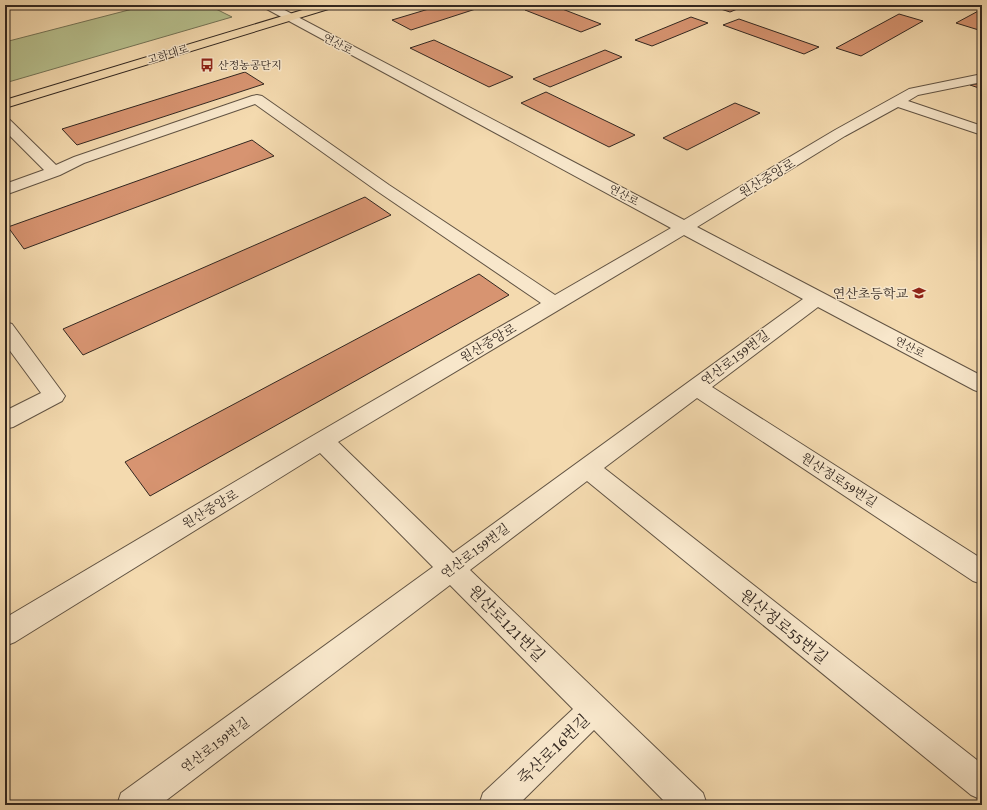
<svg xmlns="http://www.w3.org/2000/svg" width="987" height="810" font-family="'Gentium Book Plus','Noto Serif KR',serif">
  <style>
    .green { fill: #b7c08e; stroke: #747457 }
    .building { fill: #d79471; stroke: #322720 }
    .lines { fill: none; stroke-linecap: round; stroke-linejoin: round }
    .minor-casing { stroke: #625444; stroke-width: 2 }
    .major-casing { stroke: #322720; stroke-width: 2 }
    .minor { fill: #f8e7cb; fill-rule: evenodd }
    .major { fill: #f4daaf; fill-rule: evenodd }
    .labels { text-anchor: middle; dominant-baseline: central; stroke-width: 3; stroke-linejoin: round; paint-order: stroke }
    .far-street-label { font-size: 11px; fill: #322720; stroke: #f8e7cb }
    .far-poi-label { font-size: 11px; fill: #322720; stroke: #f8e7cb; text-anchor: start }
    .street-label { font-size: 13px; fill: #322720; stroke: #f8e7cb }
    .poi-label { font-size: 13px; fill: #322720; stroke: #f8e7cb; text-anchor: end }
    .near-street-label { font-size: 16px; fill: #322720; stroke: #f8e7cb }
  </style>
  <rect width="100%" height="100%" fill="#f4daaf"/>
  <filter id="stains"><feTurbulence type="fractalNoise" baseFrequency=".005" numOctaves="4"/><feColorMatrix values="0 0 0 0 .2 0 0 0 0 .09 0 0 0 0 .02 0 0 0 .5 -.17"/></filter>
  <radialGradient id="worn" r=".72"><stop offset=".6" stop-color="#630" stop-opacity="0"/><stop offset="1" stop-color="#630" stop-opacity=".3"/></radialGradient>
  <polygon class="green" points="148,5 208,5 232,17 5,83 5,42"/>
  <g class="building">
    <polygon points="442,5 488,5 411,30 392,20"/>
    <polygon points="539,5 552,5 601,24 581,32 525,10"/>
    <polygon points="708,5 747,5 730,12"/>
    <polygon points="982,9 982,31 956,23"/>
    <polygon points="899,14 923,21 861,56 836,48"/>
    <polygon points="691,17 708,23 652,46 635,40"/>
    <polygon points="739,19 819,47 804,54 723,25"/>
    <polygon points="434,40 513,77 489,87 410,48"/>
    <polygon points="605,50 622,57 550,87 533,79"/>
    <polygon points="245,72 264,84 77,145 62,129"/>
    <polygon points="982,83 982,89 970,85"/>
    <polygon points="546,92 635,135 609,147 521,103"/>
    <polygon points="735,103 760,113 687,150 663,138"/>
    <polygon points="252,140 274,156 24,249 8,227"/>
    <polygon points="365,197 391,215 83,355 63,329"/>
    <polygon points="479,274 509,295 150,496 125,462"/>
  </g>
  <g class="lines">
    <g class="minor-casing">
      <g id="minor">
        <path d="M261,5H275L684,220L835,130L909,89L982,74V82L918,95L908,101L982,126V135L898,107L845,136L697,227L982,376V393L974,390L818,307L712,387L982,559V584L973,581L697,398L604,468L982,764V800L971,795L587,481L470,570L703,793L707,805H668L594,730L518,805H479L483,793L573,709L450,585L160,805H117L121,793L433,567L320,453L15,642L5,646V618L314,435L541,303L377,191L255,104L84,163L60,175L5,195V184L44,170L5,131V119L10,120L56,165L74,157L252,96L257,95L262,96L389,185L555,295L671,228L263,7ZM684,235L803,299L453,553L338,442Z"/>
        <polygon points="5,322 12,324 65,396 62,401 13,427 5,429 5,411 41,393 5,344"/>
      </g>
    </g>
    <g class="major-casing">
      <polygon id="major" points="319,5 337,5 335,7 5,108 5,100"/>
    </g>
    <use href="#minor" class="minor"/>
    <use href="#major" class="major"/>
  </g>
  <defs>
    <g id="bus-bare" transform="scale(1.08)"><path d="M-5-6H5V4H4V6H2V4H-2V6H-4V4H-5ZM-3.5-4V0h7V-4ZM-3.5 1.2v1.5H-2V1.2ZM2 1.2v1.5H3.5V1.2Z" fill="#8f2418" stroke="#f8e7cb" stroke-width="2.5" paint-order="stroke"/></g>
    <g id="school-bare" transform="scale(1.08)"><path d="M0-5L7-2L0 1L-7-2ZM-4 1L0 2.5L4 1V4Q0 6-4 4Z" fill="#8f2418" stroke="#f8e7cb" stroke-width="2.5" paint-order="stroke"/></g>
  </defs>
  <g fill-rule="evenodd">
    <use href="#bus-bare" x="207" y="65"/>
    <use href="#school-bare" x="919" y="293"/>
  </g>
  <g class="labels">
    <g class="far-street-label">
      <text transform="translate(338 44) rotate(28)">연산로</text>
      <text transform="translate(168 54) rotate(-17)">고하대로</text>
      <text transform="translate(624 195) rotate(28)">연산로</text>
      <text transform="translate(910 347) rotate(28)">연산로</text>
    </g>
    <g class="far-poi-label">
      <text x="218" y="65">산정농공단지</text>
    </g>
    <g class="street-label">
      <text transform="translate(767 178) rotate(-31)">원산중앙로</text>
      <text transform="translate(488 343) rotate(-31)">원산중앙로</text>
      <text transform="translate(735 358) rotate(-37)">연산로159번길</text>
      <text transform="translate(839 480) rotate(33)">원산정로59번길</text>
      <text transform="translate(210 509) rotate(-31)">원산중앙로</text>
      <text transform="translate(475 551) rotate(-37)">연산로159번길</text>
      <text transform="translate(215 745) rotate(-37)">연산로159번길</text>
    </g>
    <g class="poi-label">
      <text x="908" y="293">연산초등학교</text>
    </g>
    <g class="near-street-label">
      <text transform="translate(507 623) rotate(45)">원산로121번길</text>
      <text transform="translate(784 626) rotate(39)">원산정로55번길</text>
      <text transform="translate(553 749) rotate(-44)">죽산로16번길</text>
    </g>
  </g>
  <rect width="987" height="810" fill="none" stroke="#f4daaf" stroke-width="20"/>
  <rect x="6" y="6" width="975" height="798" fill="none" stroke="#322720" stroke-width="2"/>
  <rect x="10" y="10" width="967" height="790" fill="none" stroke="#322720"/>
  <rect width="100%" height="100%" filter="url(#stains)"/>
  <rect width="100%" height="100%" fill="url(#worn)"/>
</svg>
